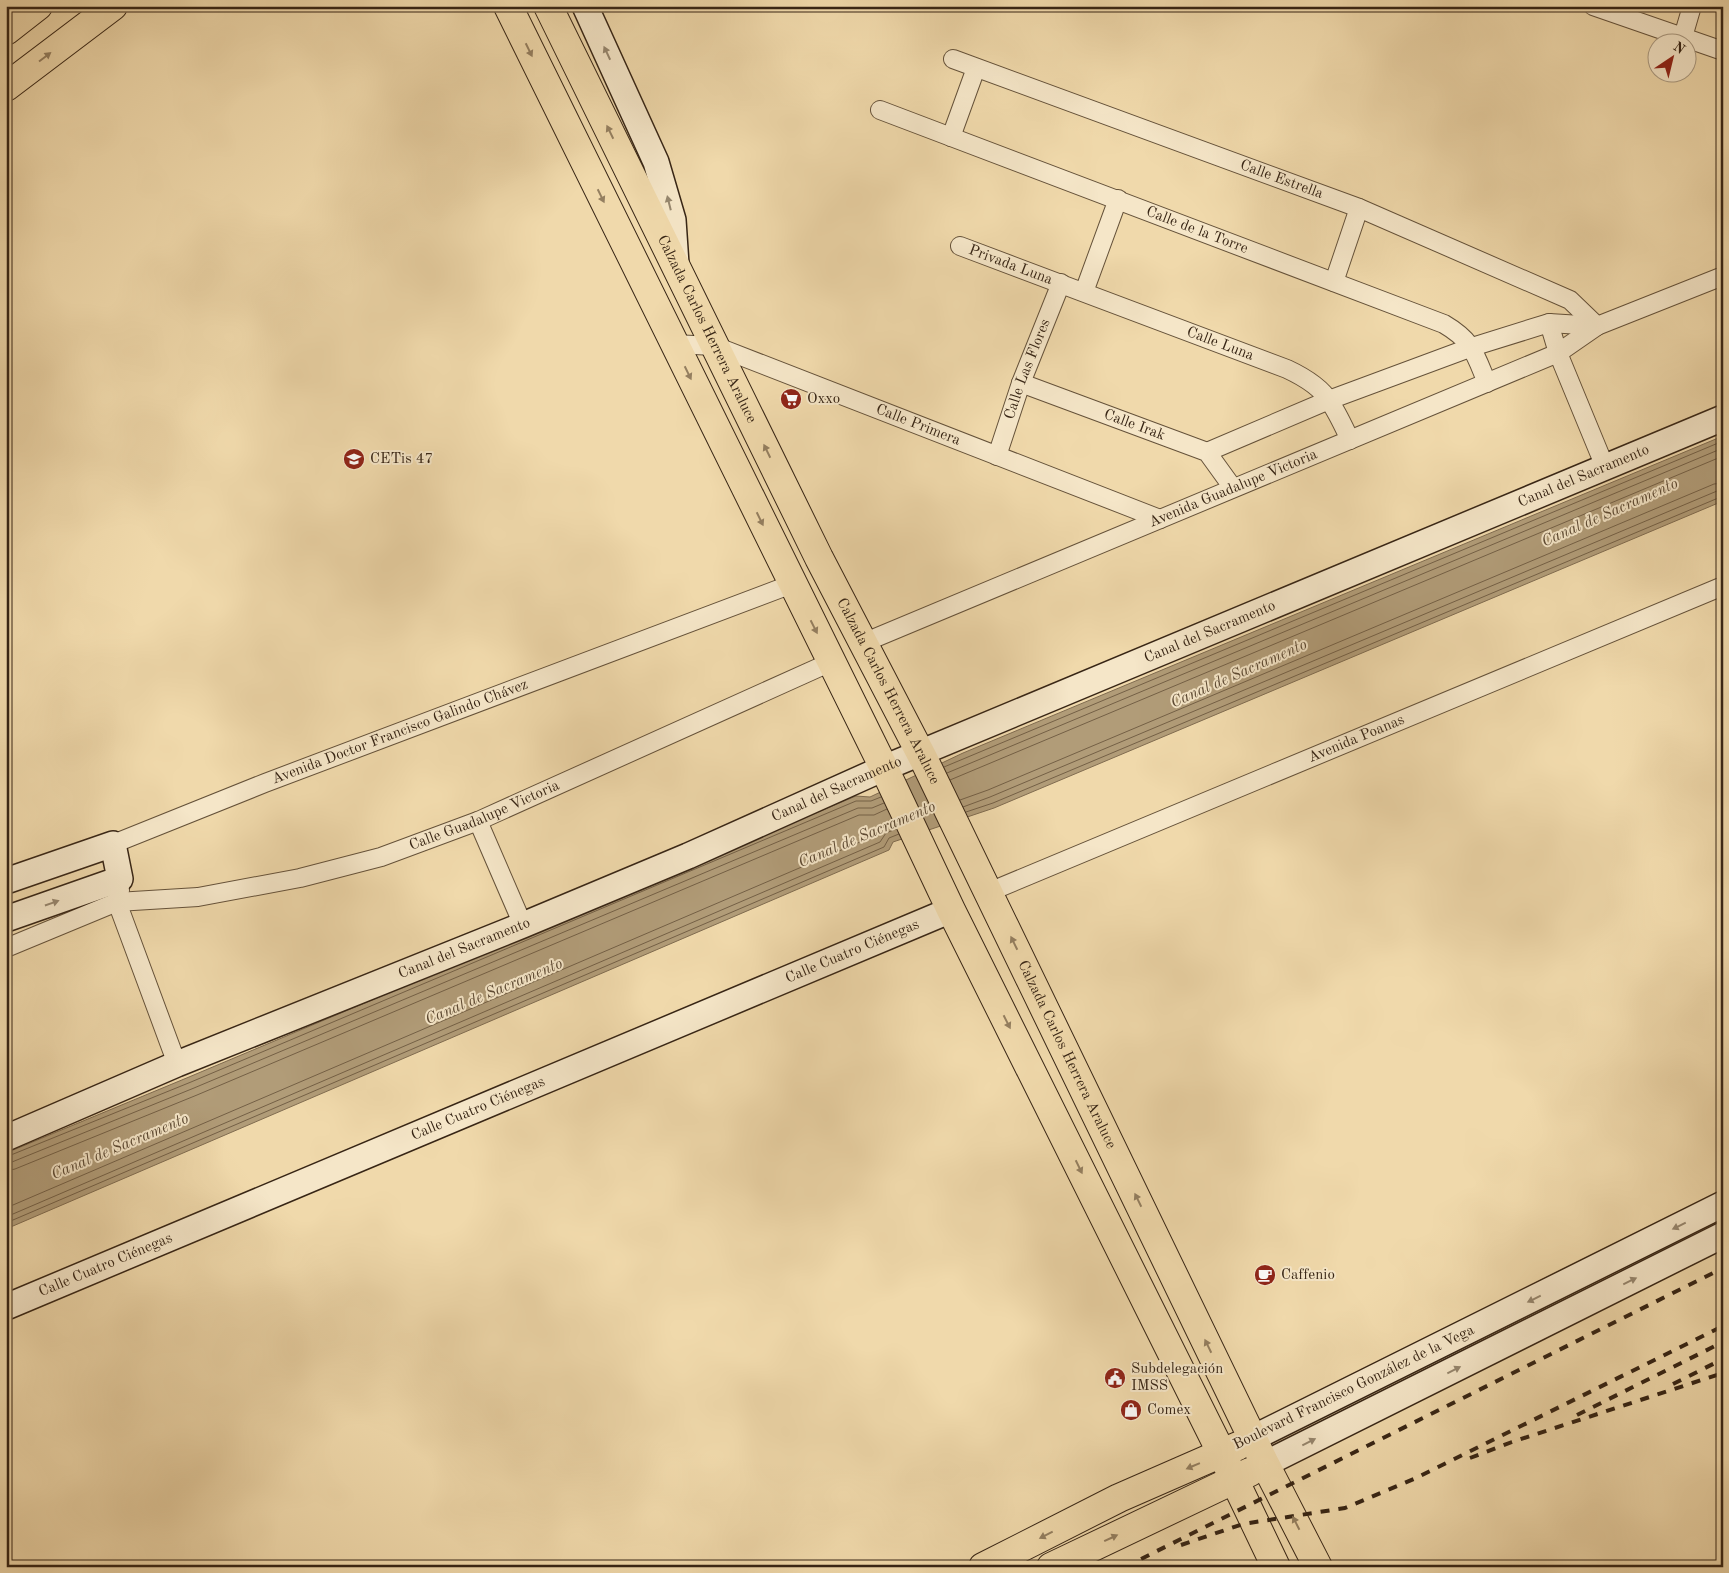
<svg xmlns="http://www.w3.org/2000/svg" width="1729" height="1573" font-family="'Old Standard TT',serif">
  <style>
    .water { fill: #b19c78; stroke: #806c50 }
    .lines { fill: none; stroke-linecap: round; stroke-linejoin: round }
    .shore { stroke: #746046; stroke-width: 1 }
    .street-casing { stroke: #65523a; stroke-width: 20 }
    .secondary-casing { stroke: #372515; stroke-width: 28 }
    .primary-casing { stroke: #372515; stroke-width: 30 }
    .street { stroke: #f5e6c8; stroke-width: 18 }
    .secondary { stroke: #f5e6c8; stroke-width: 25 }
    .primary { stroke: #f0d9ab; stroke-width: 28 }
    .rail { stroke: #372515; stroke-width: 4; stroke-dasharray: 9 9; stroke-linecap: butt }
    .oneway { fill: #947f60 }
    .oneway2 { fill: #96866e }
    .labels { text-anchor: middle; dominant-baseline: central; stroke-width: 4; stroke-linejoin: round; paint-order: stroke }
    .street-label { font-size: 15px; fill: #372515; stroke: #f5e6c8 }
    .poi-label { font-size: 15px; fill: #372515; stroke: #f5e6c8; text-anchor: start }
    .water-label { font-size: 16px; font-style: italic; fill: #5c4933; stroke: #f5e6c8 }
  </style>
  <rect width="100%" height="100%" fill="#f0d9ab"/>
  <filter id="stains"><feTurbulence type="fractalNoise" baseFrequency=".004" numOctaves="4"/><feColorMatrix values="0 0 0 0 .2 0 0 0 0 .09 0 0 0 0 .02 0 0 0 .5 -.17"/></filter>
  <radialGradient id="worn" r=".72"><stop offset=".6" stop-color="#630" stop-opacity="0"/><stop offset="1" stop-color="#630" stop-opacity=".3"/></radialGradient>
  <polygon class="water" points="1723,436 1723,501 994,808 893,842 889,850 6,1229 6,1153 189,1077 856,796 870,797 963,753"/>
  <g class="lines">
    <g class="shore">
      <polyline points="944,767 1723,441"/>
      <polyline points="947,773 1723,448"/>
      <polyline points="950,780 1723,456"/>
      <polyline points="960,800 988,790 1714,484 1723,483"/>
      <polyline points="963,807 990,797 1717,491 1723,490"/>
      <polyline points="966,812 993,803 1723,496"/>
      <polyline points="6,1157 191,1082 856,801 871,801 881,797"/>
      <polyline points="6,1163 12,1162 194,1088 858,808 872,808 884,803"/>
      <polyline points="6,1171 15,1169 197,1095 859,815 874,815 887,809"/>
      <polyline points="6,1208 874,836 881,827 893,822"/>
      <polyline points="6,1217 880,842 886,833 896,829"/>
      <polyline points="6,1223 884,847 889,838 899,834"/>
    </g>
    <g class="street-casing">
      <g id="street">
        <polyline points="1593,6 1723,51"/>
        <polyline points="1683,37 1692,6"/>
        <path id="s1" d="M953,59L1359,208L1570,300L1597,326"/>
        <path id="s2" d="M880,110L1444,324C1473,341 1475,354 1487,383"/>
        <polyline points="951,137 976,68"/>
        <path id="s3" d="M960,246L1287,369C1302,376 1321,387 1330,402C1338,414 1344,427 1350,440"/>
        <polyline points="1334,282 1359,208"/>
        <polyline points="1084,292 1118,199"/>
        <polyline points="1549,323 1558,353 1605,467"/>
        <path id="s4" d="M673,344L715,346L1160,519"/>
        <path id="s5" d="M1021,383L1207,452L1233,488"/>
        <polyline points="1207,452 1329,400 1472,347 1549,323 1597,326"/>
        <path id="s6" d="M997,456L1021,383L1061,283"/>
        <path id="s7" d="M863,643L1558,353L1597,326L1723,276"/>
        <polyline points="478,821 523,925"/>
        <path id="s8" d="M113,844L265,783L792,584"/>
        <polyline points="120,890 117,902 177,1064"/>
        <path id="s9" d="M989,892L1723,586"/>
        <path id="s10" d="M6,948L117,902L198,897L300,878L381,857L478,821L831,662"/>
      </g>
    </g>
    <g class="secondary-casing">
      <g id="secondary">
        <polyline points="585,6 656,162 673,220 676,264"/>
        <polyline points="6,881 113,844 120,879 6,919"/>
        <path id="s11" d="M6,1138L177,1064L523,925L688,856L884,768L1723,418"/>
        <path id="s12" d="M6,1307L951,910"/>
        <polyline points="1253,1438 1723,1204"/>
        <polyline points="1265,1464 1723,1235"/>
      </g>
    </g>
    <g class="primary-casing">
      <g id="primary">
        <polyline points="508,6 884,768 951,910 1222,1454 1276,1567"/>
        <path id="s13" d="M548,6L819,558L924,760L1265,1464L1318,1567"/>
        <polyline points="6,31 38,6"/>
        <polyline points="6,87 113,6"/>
        <polyline points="983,1567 1119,1498 1238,1446"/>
        <polyline points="1051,1567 1250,1472"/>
      </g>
    </g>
    <use href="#street" class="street"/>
    <use href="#secondary" class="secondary"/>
    <use href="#primary" class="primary"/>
    <g class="rail">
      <polyline points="1673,1384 1723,1359"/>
      <polyline points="1577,1415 1723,1342"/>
      <polyline points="1470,1458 1512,1442 1723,1373"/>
      <polyline points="1181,1545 1243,1524 1345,1508 1414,1479 1723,1326"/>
      <polyline points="1125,1567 1723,1268"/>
    </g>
  </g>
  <defs><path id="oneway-solid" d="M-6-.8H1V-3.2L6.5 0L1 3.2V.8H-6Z" transform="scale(1.25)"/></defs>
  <g class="oneway">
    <use href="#oneway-solid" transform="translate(529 50) rotate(64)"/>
    <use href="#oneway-solid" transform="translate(45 57) rotate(-37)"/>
    <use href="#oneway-solid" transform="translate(610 132) rotate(-116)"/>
    <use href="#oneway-solid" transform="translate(601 196) rotate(64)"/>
    <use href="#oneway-solid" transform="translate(688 373) rotate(64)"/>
    <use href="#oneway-solid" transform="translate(767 451) rotate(-116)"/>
    <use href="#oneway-solid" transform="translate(760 519) rotate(64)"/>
    <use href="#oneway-solid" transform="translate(814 627) rotate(63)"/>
    <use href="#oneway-solid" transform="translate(1014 943) rotate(-116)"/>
    <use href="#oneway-solid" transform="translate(1007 1022) rotate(63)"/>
    <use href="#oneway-solid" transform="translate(1079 1167) rotate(64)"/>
    <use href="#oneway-solid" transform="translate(1138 1200) rotate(-116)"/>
    <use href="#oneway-solid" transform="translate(1208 1346) rotate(-116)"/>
    <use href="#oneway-solid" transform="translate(1193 1466) rotate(157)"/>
    <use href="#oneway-solid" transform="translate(1296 1523) rotate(-117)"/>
    <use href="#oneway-solid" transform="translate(1046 1535) rotate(153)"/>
    <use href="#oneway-solid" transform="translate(1111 1538) rotate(-25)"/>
  </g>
  <g class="oneway2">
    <use href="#oneway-solid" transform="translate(607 53) rotate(-115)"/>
    <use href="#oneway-solid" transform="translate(669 203) rotate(-104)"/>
    <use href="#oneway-solid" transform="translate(52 903) rotate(-19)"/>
    <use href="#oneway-solid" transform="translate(1679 1226) rotate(154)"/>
    <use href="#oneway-solid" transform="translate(1630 1281) rotate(-26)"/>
    <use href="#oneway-solid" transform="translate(1534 1299) rotate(154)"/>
    <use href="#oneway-solid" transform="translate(1454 1370) rotate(-27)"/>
    <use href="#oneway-solid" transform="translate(1309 1442) rotate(-27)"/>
  </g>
  <defs>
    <g id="supermarket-disc" transform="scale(1.125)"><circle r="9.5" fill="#8f2418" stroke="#f5e6c8"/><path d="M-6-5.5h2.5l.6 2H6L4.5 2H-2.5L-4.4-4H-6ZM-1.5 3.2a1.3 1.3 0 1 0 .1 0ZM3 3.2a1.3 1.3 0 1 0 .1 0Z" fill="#fff"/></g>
    <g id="school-disc" transform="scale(1.125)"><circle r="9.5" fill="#8f2418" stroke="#f5e6c8"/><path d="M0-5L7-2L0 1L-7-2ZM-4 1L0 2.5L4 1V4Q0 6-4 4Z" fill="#fff"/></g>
    <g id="cafe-disc" transform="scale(1.125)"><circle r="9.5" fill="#8f2418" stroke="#f5e6c8"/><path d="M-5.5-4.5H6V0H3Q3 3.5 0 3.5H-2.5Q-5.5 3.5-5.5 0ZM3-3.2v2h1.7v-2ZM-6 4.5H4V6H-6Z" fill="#fff"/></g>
    <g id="civic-disc" transform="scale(1.125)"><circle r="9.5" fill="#8f2418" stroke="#f5e6c8"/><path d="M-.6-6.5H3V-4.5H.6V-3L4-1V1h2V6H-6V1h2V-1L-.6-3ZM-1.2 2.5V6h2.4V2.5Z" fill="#fff"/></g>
    <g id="shop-disc" transform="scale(1.125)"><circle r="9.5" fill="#8f2418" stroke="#f5e6c8"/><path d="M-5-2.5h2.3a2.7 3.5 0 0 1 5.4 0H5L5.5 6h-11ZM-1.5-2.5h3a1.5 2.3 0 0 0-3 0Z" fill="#fff"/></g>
  </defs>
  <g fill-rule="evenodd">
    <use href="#supermarket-disc" x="791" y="399"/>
    <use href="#school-disc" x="354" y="459"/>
    <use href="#cafe-disc" x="1265" y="1275"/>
    <use href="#civic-disc" x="1115" y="1378"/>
    <use href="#shop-disc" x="1131" y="1410"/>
  </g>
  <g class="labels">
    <g class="street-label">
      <text stroke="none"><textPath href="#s1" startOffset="350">Calle Estrella</textPath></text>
      <text stroke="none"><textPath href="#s2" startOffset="339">Calle de la Torre</textPath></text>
      <text stroke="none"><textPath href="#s3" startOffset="54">Privada Luna</textPath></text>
      <text stroke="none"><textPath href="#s13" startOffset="360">Calzada Carlos Herrera Araluce</textPath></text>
      <text stroke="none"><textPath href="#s3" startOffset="278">Calle Luna</textPath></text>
      <text stroke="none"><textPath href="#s6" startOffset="92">Calle Las Flores</textPath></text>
      <text stroke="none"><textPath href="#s4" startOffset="260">Calle Primera</textPath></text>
      <text stroke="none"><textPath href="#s5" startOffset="121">Calle Irak</textPath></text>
      <text stroke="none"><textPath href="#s11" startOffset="1711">Canal del Sacramento</textPath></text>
      <text stroke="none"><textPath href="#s7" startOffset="401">Avenida Guadalupe Victoria</textPath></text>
      <text stroke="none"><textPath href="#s11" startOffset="1306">Canal del Sacramento</textPath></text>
      <text stroke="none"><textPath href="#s13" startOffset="765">Calzada Carlos Herrera Araluce</textPath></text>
      <text stroke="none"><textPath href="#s8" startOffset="308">Avenida Doctor Francisco Galindo Chávez</textPath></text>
      <text stroke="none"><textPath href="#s9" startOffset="398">Avenida Poanas</textPath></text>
      <text stroke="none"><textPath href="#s11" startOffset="901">Canal del Sacramento</textPath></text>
      <text stroke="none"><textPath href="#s10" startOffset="500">Calle Guadalupe Victoria</textPath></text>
      <text stroke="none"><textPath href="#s11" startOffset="496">Canal del Sacramento</textPath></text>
      <text stroke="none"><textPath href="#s12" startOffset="918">Calle Cuatro Ciénegas</textPath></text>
      <text stroke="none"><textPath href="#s13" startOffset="1170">Calzada Carlos Herrera Araluce</textPath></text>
      <text stroke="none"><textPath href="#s12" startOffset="512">Calle Cuatro Ciénegas</textPath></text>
      <text stroke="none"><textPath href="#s12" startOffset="108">Calle Cuatro Ciénegas</textPath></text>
      <text transform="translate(1354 1388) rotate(-26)">Boulevard Francisco González de la Vega</text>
    </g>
    <g class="poi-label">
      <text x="807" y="399">Oxxo</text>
      <text x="370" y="459">CETis 47</text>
      <text x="1281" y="1275">Caffenio</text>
      <text x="1131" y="1369">Subdelegación<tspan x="1131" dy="17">IMSS</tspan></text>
      <text x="1147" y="1410">Comex</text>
    </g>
    <g class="water-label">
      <text transform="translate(1610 513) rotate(-24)">Canal de Sacramento</text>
      <text transform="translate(1239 674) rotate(-24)">Canal de Sacramento</text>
      <text transform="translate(867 835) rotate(-23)">Canal de Sacramento</text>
      <text transform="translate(494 992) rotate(-23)">Canal de Sacramento</text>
      <text transform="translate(120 1147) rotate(-23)">Canal de Sacramento</text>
    </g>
  </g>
  <rect width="1729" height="1573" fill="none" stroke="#f0d9ab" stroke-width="25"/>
  <rect x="8" y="8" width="1714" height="1558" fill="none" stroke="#372515" stroke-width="2.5"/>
  <rect x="12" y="12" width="1704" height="1548" fill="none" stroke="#372515"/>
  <g transform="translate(1672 58) rotate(35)"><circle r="24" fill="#f5e6c8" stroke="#a99980"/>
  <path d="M0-4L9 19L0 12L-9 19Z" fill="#8f2418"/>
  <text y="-8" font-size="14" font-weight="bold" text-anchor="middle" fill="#372515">N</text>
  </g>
  <rect width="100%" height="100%" filter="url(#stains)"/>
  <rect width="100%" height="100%" fill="url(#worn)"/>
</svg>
